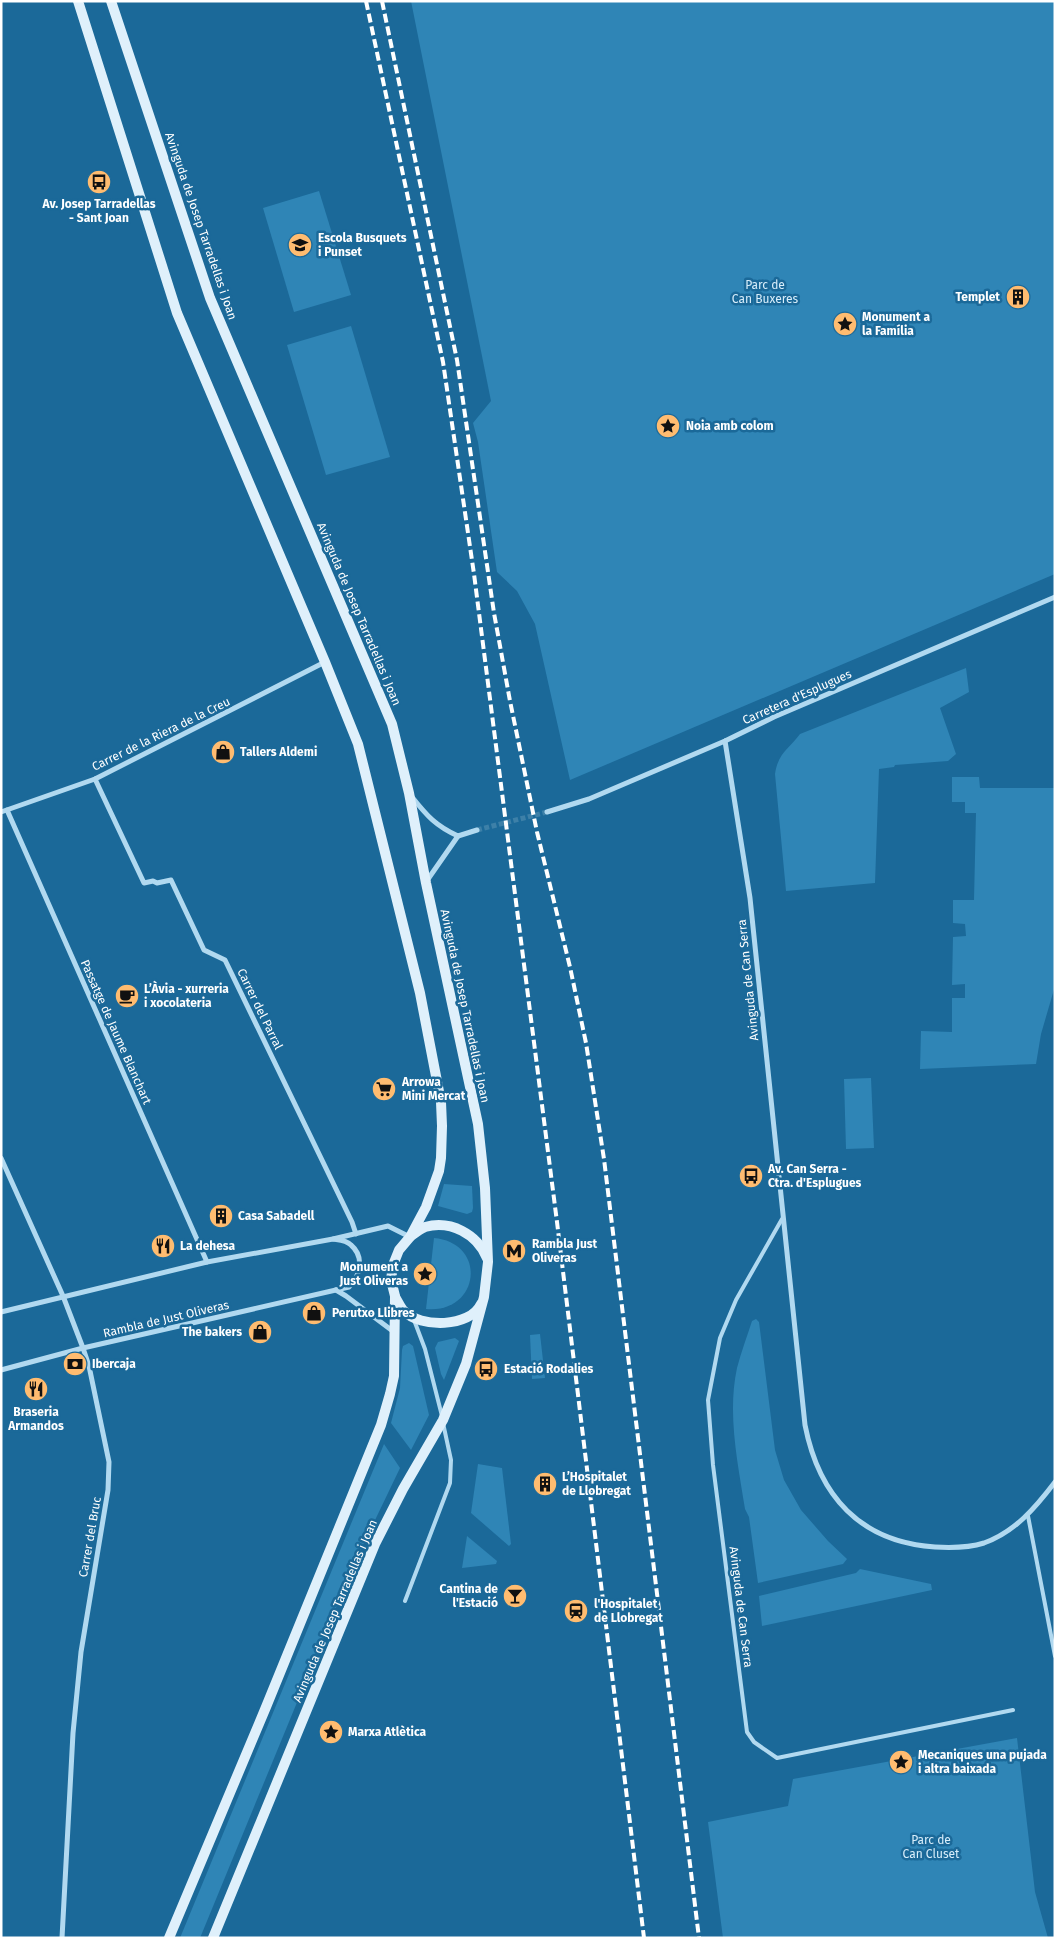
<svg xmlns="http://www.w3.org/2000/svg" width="1056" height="1939" font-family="'Fira Sans',sans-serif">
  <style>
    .green { fill: #2f85b6 }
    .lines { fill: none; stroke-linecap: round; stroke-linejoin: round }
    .street-tunnel { stroke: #3d80a8; stroke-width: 5; stroke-dasharray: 5 2.5; stroke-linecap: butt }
    .lane { stroke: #b1d9f0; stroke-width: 4 }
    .street { stroke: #b1d9f0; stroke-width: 5 }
    .secondary { stroke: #dff0fb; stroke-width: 10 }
    .rail { stroke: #fff; stroke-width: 4; stroke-dasharray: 9 4; stroke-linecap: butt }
    .labels { text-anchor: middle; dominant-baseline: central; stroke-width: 5; stroke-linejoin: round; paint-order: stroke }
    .poi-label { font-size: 12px; font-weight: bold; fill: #fff; stroke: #1b6999; text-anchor: start }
    .street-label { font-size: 12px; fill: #fff; stroke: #1b6999 }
    .park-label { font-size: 12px; fill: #d8eefb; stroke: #1b6999 }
  </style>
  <rect width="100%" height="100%" fill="#1b6999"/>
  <g class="green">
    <polygon points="411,1 1055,1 1055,574 570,780 535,624 517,591 497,572 478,442 473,423 491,401"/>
    <polygon points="319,191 351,295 294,312 263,208"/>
    <polygon points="351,326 390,457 326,475 287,345"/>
    <path d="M966,668L969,692L940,708L956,754L948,761L895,765L894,767L879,769L875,883L786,891L775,774C778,753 789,749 800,734Z"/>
    <polygon points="952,777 979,777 980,788 1055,788 1055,986 1041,1034 1036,1064 920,1069 921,1031 952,1032 952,998 965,998 965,984 952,985 953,937 966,936 965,924 953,923 953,900 974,900 976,813 965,813 965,802 952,802"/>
    <polygon points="871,1078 874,1148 846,1149 844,1079"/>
    <polygon points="444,1184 472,1186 473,1208 472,1212 467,1214 438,1206"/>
    <path d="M434,1238C488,1243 480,1314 426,1309Z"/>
    <path d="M756,1319L759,1322L775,1450L784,1480L801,1510L828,1541L847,1559L843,1564L758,1583L749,1517L745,1509C738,1464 727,1414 737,1368C741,1352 747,1337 752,1321Z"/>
    <polygon points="540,1334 545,1378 532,1379 530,1335"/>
    <polygon points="455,1338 459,1341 444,1380 441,1374 435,1348 438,1342"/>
    <polygon points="409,1343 413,1346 429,1415 411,1450 391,1423 400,1388 402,1350 403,1346"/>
    <polygon points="384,1444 400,1468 354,1564 200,1938 180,1938"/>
    <polygon points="478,1464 502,1468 511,1544 509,1546 471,1513"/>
    <polygon points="467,1536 497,1561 496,1564 462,1568"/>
    <polygon points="860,1569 931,1584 932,1590 762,1626 759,1596 856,1573"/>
    <polygon points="1017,1738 1035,1892 1048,1938 723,1938 708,1822 788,1806 793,1779"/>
  </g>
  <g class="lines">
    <polyline class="street-tunnel" points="477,830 547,812"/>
    <g class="lane">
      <polyline points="782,1219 736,1300 720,1338 708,1400 713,1465 747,1732 754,1742 777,1758 1013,1710"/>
      <polyline points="414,1320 425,1349 442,1416"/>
      <polyline points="1028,1516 1055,1656"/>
      <polyline points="405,1601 450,1483 451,1460 443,1423"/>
    </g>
    <g class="street">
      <path d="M725,741L750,898L805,1425C819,1496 860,1542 935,1547C952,1548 968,1548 984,1543C1015,1532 1036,1507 1055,1482"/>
      <polyline points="95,779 144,883 153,881 157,883 171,880 204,950 225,960 352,1222 356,1234"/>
      <path d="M412,797C427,816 436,826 458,836L477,830"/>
      <polyline points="7,810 207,1262"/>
      <polyline points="1,812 95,779 325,662"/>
      <polyline points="547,812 589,799 725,741 774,717 1055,597"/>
      <polyline points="426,882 458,836"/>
      <polyline points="1,1158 63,1296 83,1348 89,1366 109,1462 108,1490 81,1652 73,1733 62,1938"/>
      <polyline points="336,1290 346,1296 394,1332"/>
      <polyline points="1,1312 207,1262 333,1239 388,1226 410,1237"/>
      <path d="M1,1370L83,1348L349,1287C360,1276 365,1257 351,1245C346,1240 339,1240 333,1239"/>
    </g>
    <g class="secondary">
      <polyline points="78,1 177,313 325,662 358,744 420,993 441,1102 442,1126 441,1158 439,1171 426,1207 410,1237 399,1250 393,1265 391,1280 395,1296 394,1376 390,1394 381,1425 266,1707 169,1938"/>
      <polyline points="111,1 210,298 392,724 409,793 426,883 478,1124 485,1188 488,1262 484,1297 466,1364 443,1420 403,1489 375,1544 213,1938"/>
      <path d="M411,1236C415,1233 420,1229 425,1227C451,1220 477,1234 487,1258"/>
      <path d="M395,1297C398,1301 400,1307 404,1311C420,1328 470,1328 481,1304"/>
    </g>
    <g class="rail">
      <polyline points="366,1 443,362 474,574 557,1222 644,1938"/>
      <polyline points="382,1 457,360 494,613 510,701 537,832 570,967 586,1043 604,1159 699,1938"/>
    </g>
  </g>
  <defs>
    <g id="bus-disc" transform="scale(1.25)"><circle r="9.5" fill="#ffbc70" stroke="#1b6999"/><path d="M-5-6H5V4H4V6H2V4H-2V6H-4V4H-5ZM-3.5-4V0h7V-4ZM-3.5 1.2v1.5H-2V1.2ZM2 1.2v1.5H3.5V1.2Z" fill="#111"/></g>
    <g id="school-disc" transform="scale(1.25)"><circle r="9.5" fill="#ffbc70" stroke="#1b6999"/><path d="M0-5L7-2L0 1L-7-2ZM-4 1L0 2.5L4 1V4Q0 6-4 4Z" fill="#111"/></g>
    <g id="building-disc" transform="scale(1.25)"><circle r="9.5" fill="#ffbc70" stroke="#1b6999"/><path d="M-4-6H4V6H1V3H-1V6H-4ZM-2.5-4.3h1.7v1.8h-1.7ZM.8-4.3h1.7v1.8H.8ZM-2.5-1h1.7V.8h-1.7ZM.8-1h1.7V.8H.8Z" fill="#111"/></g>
    <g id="sight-disc" transform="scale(1.25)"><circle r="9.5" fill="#ffbc70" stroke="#1b6999"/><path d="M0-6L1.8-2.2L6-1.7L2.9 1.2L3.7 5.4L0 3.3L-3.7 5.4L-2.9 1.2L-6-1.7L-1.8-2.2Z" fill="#111"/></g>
    <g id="shop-disc" transform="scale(1.25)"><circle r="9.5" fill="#ffbc70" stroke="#1b6999"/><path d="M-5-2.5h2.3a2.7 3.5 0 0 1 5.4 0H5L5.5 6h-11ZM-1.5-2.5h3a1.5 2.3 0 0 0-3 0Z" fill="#111"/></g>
    <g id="cafe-disc" transform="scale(1.25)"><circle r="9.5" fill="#ffbc70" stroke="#1b6999"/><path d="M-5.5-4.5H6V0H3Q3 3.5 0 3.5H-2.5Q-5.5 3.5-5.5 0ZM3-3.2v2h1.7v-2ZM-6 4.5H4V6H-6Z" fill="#111"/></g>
    <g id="supermarket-disc" transform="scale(1.25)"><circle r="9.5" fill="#ffbc70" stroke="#1b6999"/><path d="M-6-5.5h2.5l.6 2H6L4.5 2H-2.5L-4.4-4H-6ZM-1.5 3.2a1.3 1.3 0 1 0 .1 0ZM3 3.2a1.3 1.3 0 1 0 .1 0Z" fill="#111"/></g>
    <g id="restaurant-disc" transform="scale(1.25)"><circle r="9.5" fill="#ffbc70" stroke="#1b6999"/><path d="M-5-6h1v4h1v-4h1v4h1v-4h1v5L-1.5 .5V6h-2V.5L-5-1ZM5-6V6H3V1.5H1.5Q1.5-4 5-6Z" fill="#111"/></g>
    <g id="metro-disc" transform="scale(1.25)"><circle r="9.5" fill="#ffbc70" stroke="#1b6999"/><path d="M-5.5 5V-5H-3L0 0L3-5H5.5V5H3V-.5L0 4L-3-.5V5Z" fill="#111"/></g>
    <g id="bank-disc" transform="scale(1.25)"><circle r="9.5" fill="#ffbc70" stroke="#1b6999"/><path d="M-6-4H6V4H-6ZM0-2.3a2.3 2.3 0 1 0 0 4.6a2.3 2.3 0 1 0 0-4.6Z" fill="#111"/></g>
    <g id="bar-disc" transform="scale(1.25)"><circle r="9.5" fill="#ffbc70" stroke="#1b6999"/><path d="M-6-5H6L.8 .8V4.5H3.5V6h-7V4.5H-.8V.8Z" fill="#111"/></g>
    <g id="station-disc" transform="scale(1.25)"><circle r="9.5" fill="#ffbc70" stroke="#1b6999"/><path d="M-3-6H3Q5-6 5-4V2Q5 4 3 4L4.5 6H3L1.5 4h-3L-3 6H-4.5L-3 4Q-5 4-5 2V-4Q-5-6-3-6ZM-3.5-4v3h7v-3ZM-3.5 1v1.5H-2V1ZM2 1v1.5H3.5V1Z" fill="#111"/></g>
  </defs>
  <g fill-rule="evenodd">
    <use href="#bus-disc" x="99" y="182"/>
    <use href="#school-disc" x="300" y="245"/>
    <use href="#building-disc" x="1018" y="297"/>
    <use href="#sight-disc" x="845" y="324"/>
    <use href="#sight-disc" x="668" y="426"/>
    <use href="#shop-disc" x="223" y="752"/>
    <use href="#cafe-disc" x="127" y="996"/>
    <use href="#supermarket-disc" x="384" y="1089"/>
    <use href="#bus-disc" x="751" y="1176"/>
    <use href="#building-disc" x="221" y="1216"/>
    <use href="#restaurant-disc" x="163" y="1246"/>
    <use href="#metro-disc" x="514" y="1251"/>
    <use href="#sight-disc" x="425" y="1274"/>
    <use href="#shop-disc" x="314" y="1313"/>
    <use href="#shop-disc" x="260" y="1332"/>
    <use href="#bank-disc" x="75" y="1364"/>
    <use href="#bus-disc" x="486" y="1369"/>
    <use href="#restaurant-disc" x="36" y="1389"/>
    <use href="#building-disc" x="545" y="1484"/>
    <use href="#bar-disc" x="515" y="1596"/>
    <use href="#station-disc" x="576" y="1611"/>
    <use href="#sight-disc" x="331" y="1732"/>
    <use href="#sight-disc" x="901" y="1762"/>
  </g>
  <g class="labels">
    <g class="poi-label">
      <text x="99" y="204" text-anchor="middle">Av. Josep Tarradellas<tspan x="99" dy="14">- Sant Joan</tspan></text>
      <text x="318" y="238">Escola Busquets<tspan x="318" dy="14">i Punset</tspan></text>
      <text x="1000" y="297" text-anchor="end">Templet</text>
      <text x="862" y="317">Monument a<tspan x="862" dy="14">la Família</tspan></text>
      <text x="686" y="426">Noia amb colom</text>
      <text x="240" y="752">Tallers Aldemi</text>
      <text x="144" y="989">L’Àvia - xurreria<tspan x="144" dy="14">i xocolateria</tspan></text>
      <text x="402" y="1082">Arrowa<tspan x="402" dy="14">Mini Mercat</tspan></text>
      <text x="768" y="1169">Av. Can Serra -<tspan x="768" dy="14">Ctra. d'Esplugues</tspan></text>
      <text x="238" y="1216">Casa Sabadell</text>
      <text x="532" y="1244">Rambla Just<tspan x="532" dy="14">Oliveras</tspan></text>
      <text x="180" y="1246">La dehesa</text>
      <text x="408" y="1267" text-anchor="end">Monument a<tspan x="408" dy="14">Just Oliveras</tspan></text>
      <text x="332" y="1313">Perutxo Llibres</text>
      <text x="242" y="1332" text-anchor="end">The bakers</text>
      <text x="92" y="1364">Ibercaja</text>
      <text x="504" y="1369">Estació Rodalies</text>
      <text x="36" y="1412" text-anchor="middle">Braseria<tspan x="36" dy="14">Armandos</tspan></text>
      <text x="562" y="1477">L’Hospitalet<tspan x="562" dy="14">de Llobregat</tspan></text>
      <text x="498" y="1589" text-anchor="end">Cantina de<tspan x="498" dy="14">l'Estació</tspan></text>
      <text x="594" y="1604">l'Hospitalet<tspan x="594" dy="14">de Llobregat</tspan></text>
      <text x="348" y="1732">Marxa Atlètica</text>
      <text x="918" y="1755">Mecaniques una pujada<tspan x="918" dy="14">i altra baixada</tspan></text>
    </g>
    <g class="street-label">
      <text transform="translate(201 226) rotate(71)">Avinguda de Josep Tarradellas i Joan</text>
      <text transform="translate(359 614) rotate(67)">Avinguda de Josep Tarradellas i Joan</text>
      <text transform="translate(797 697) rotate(-24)">Carretera d'Esplugues</text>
      <text transform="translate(161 734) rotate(-26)">Carrer de la Riera de la Creu</text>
      <text transform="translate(748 980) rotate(-96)">Avinguda de Can Serra</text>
      <text transform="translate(465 1006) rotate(78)">Avinguda de Josep Tarradellas i Joan</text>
      <text transform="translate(260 1009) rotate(64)">Carrer del Parral</text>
      <text transform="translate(116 1032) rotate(66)">Passatge de Jaume Blanchart</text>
      <text transform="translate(166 1319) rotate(-13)">Rambla de Just Oliveras</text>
      <text transform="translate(90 1537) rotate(-80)">Carrer del Bruc</text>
      <text transform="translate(741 1607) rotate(83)">Avinguda de Can Serra</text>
      <text transform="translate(335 1611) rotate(-67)">Avinguda de Josep Tarradellas i Joan</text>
    </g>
    <g class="park-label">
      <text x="765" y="285">Parc de<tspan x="765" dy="14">Can Buxeres</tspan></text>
      <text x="931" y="1840">Parc de<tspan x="931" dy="14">Can Cluset</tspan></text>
    </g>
  </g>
  <rect width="1056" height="1939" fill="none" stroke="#ffffff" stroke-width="5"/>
</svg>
